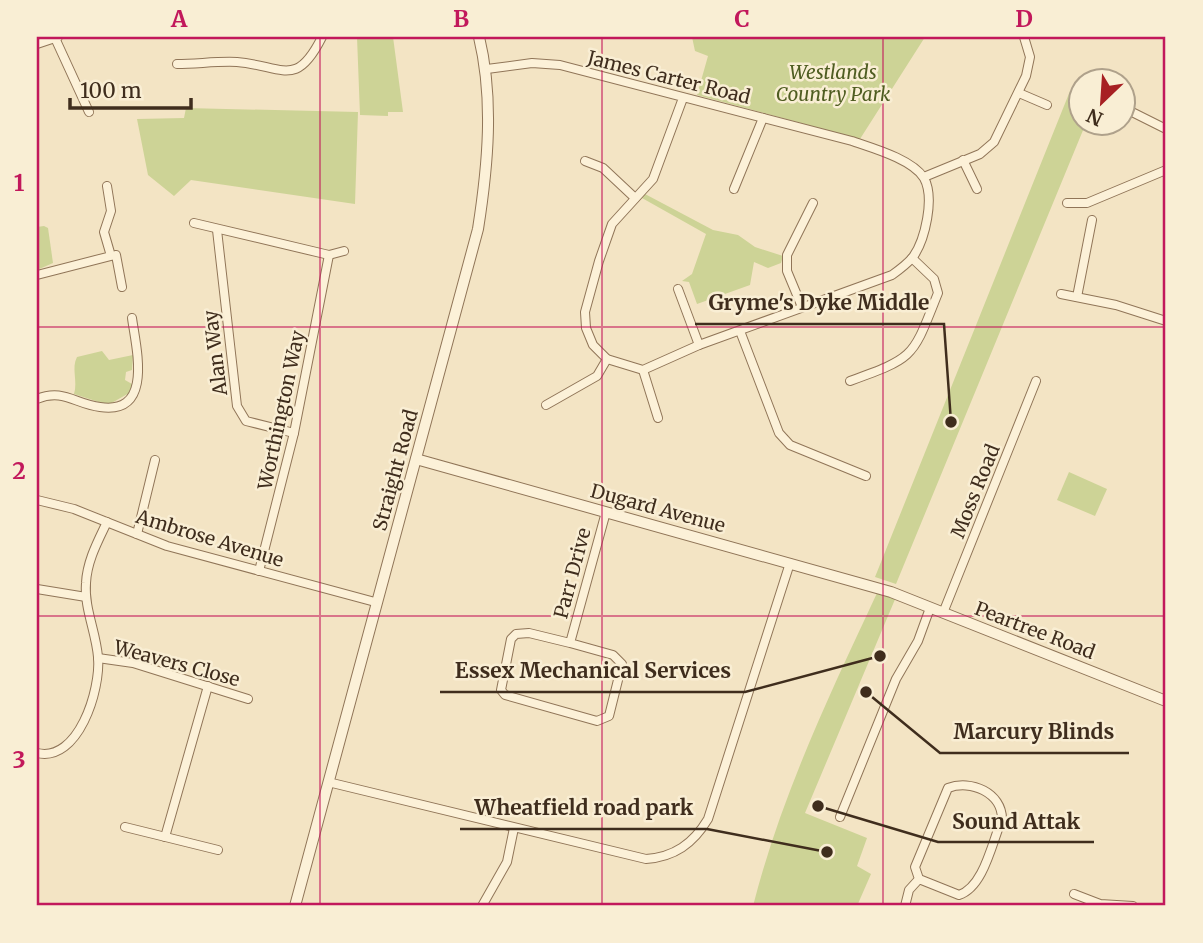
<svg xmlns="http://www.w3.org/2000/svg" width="1203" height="943" font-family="Merriweather,serif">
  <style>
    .green { fill: #cdd396 }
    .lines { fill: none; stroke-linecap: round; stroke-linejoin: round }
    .minor-casing { stroke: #907558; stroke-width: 10 }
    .tertiary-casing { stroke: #907558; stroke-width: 12 }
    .minor { stroke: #fcf1d8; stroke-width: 8 }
    .tertiary { stroke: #fcf1d8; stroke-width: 10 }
    .grid { fill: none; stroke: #c2185b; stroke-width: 2; stroke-opacity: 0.55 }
    .labels { text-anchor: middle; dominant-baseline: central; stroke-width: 5; stroke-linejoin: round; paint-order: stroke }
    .park-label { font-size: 19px; font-style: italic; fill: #4f5d21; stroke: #f9eed4 }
    .street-label { font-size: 19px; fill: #3f2d1d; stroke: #f9eed4 }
    .leader { fill: none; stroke: #3f2d1d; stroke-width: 2.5 }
    .callout-dot { fill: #3f2d1d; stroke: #f9eed4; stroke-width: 2.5 }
    .callout-label { font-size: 21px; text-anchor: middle; font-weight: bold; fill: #3f2d1d; stroke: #f9eed4; stroke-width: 5; stroke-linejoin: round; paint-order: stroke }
    .neatline { fill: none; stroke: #c2185b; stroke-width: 2.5 }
    .grid-label { font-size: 23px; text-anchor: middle; font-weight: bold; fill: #c2185b }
  </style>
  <rect width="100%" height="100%" fill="#f3e4c4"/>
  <g class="green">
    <polygon points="357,37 393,37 403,112 388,112 388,116 360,115"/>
    <polygon points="692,37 925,37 860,139 697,95 708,56 695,51"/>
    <polygon points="1070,91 1080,94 1080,122 1086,123 896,584 875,577"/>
    <polygon points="186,108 358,112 355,204 191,180 174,196 148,175 137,119 184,118"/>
    <polygon points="645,194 713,230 738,235 755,247 783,256 781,263 768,268 754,262 750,285 697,304 689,282 682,281 692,274 706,234 642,198"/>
    <polygon points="44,226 48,228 53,263 37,270 37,227"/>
    <path d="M102,351L109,360L133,355L132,370L126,372L125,380L132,384L131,392L108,405L74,394C78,381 71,368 77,357Z"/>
    <polygon points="1069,472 1107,489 1095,516 1057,500"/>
    <path d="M877,593L896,597L805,813L867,838L857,866L871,874L857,906H753C781,796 829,696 877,593Z"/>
  </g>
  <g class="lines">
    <g class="minor-casing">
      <g id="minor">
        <polyline points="55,38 89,112"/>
        <polyline points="37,44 58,37"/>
        <path d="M177,64C197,64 217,61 237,62C283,66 296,89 322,37"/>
        <path d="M487,69L532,63L560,65L852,141C872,148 912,159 924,178C935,198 925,240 913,257C907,264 899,270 892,275L699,345L643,370L607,359L593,345L586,328L585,312L599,261L612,224L653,179L683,98"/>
        <polyline points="1019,93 1047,105"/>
        <polyline points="1122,107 1166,129"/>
        <polyline points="963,160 977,189"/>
        <polyline points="585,161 603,168 635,198"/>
        <polyline points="924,177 980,154 994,142 1026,76 1030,57 1024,37"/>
        <polyline points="734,189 763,118"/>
        <polyline points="1067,203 1087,203 1166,170"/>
        <polyline points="194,223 329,255 344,251"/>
        <polyline points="217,230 237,406 246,421 294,433"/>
        <polyline points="116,255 122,287"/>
        <polyline points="37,275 111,256 104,232 111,211 107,186"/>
        <polyline points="678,289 699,345"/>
        <polyline points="1061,294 1116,305 1166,321"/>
        <polyline points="1077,297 1092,220"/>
        <polyline points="802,307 787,271 787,255 813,203"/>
        <polyline points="740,331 779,433 790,445 866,476"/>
        <polyline points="643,370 658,418"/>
        <path d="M850,381C916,357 912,358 938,293L934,279L912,258"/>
        <path d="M37,399C63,388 75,404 100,407C154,415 136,348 132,318"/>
        <polyline points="546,405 597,376 607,359"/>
        <polyline points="37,500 74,509 167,546 375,602"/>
        <polyline points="137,534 155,460"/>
        <polyline points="259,571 294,433 329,255"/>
        <polyline points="37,589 86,597"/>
        <polyline points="943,613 1036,381"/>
        <polyline points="570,643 529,633 516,634 511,639 501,690 505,695 597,721 609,716 622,664 613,655 570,643 606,512"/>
        <polyline points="98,658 133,663 248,699"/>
        <path d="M37,753C78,763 101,690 98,657C96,632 84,608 86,583C87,561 98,541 107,522"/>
        <path d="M328,782L646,859C674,857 693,844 708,819L790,563"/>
        <polyline points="840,817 896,679 918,641 930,608"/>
        <polyline points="125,827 218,850"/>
        <polyline points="165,837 208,686"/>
        <polyline points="1074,894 1100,904 1133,906"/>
        <polyline points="482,906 507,862 514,828"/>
        <path d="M905,906L909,890L919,879L915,867L948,788C971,779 1002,793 1002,819C992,842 984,887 959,895L919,879"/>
      </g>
    </g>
    <g class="tertiary-casing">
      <g id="tertiary">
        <polyline points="416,459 891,592 1166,701"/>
        <path d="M295,906L478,229C488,165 494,99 479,37"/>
      </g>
    </g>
    <use href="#minor" class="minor"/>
    <use href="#tertiary" class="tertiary"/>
  </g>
  <path class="grid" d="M320,37V906M602,37V906M883,37V906M37,327H1166M37,616H1166"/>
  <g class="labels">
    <g class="park-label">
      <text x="833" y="72">Westlands<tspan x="833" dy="22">Country Park</tspan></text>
    </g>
    <g class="street-label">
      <text transform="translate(669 77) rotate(14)">James Carter Road</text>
      <text transform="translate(215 353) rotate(-97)">Alan Way</text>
      <text transform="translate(281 410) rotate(-78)">Worthington Way</text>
      <text transform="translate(395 470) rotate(-75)">Straight Road</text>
      <text transform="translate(975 491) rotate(-68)">Moss Road</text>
      <text transform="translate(658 508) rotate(15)">Dugard Avenue</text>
      <text transform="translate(210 538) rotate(17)">Ambrose Avenue</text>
      <text transform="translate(572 573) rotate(-75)">Parr Drive</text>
      <text transform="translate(1035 630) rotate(21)">Peartree Road</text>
      <text transform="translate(177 663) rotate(15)">Weavers Close</text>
    </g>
  </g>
  <path class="leader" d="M951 422L944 324H695M880 656L745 692H440M866 692L940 753H1129M827 852L707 829H460M818 806L938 842H1094"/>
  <g class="callout-dot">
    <circle cx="951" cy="422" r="7"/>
    <circle cx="880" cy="656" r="7"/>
    <circle cx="866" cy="692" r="7"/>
    <circle cx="827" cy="852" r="7"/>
    <circle cx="818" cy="806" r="7"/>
  </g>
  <g class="callout-label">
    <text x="819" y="310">Gryme's Dyke Middle</text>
    <text x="593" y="678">Essex Mechanical Services</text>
    <text x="1034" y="739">Marcury Blinds</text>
    <text x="584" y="815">Wheatfield road park</text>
    <text x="1016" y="829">Sound Attak</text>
  </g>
  <rect width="1203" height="943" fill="none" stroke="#f9eed4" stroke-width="77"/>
  <g transform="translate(1102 102) rotate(205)"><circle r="33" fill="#f9eed4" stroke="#afa18b" stroke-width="2"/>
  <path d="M0-5L12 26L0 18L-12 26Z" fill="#a72023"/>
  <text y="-10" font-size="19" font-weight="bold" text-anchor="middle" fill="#3f2d1d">N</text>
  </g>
  <path d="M70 98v10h121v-10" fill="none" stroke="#3f2d1d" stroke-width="3.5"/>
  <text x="80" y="98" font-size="21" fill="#3f2d1d" stroke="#f9eed4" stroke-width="5" paint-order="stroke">100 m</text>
  <rect x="38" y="38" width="1126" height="866" class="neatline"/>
  <g class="grid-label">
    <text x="179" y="27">A</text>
    <text x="461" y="27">B</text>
    <text x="742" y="27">C</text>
    <text x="1024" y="27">D</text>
    <text x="19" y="191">1</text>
    <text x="19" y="479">2</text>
    <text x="19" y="768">3</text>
  </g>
</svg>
